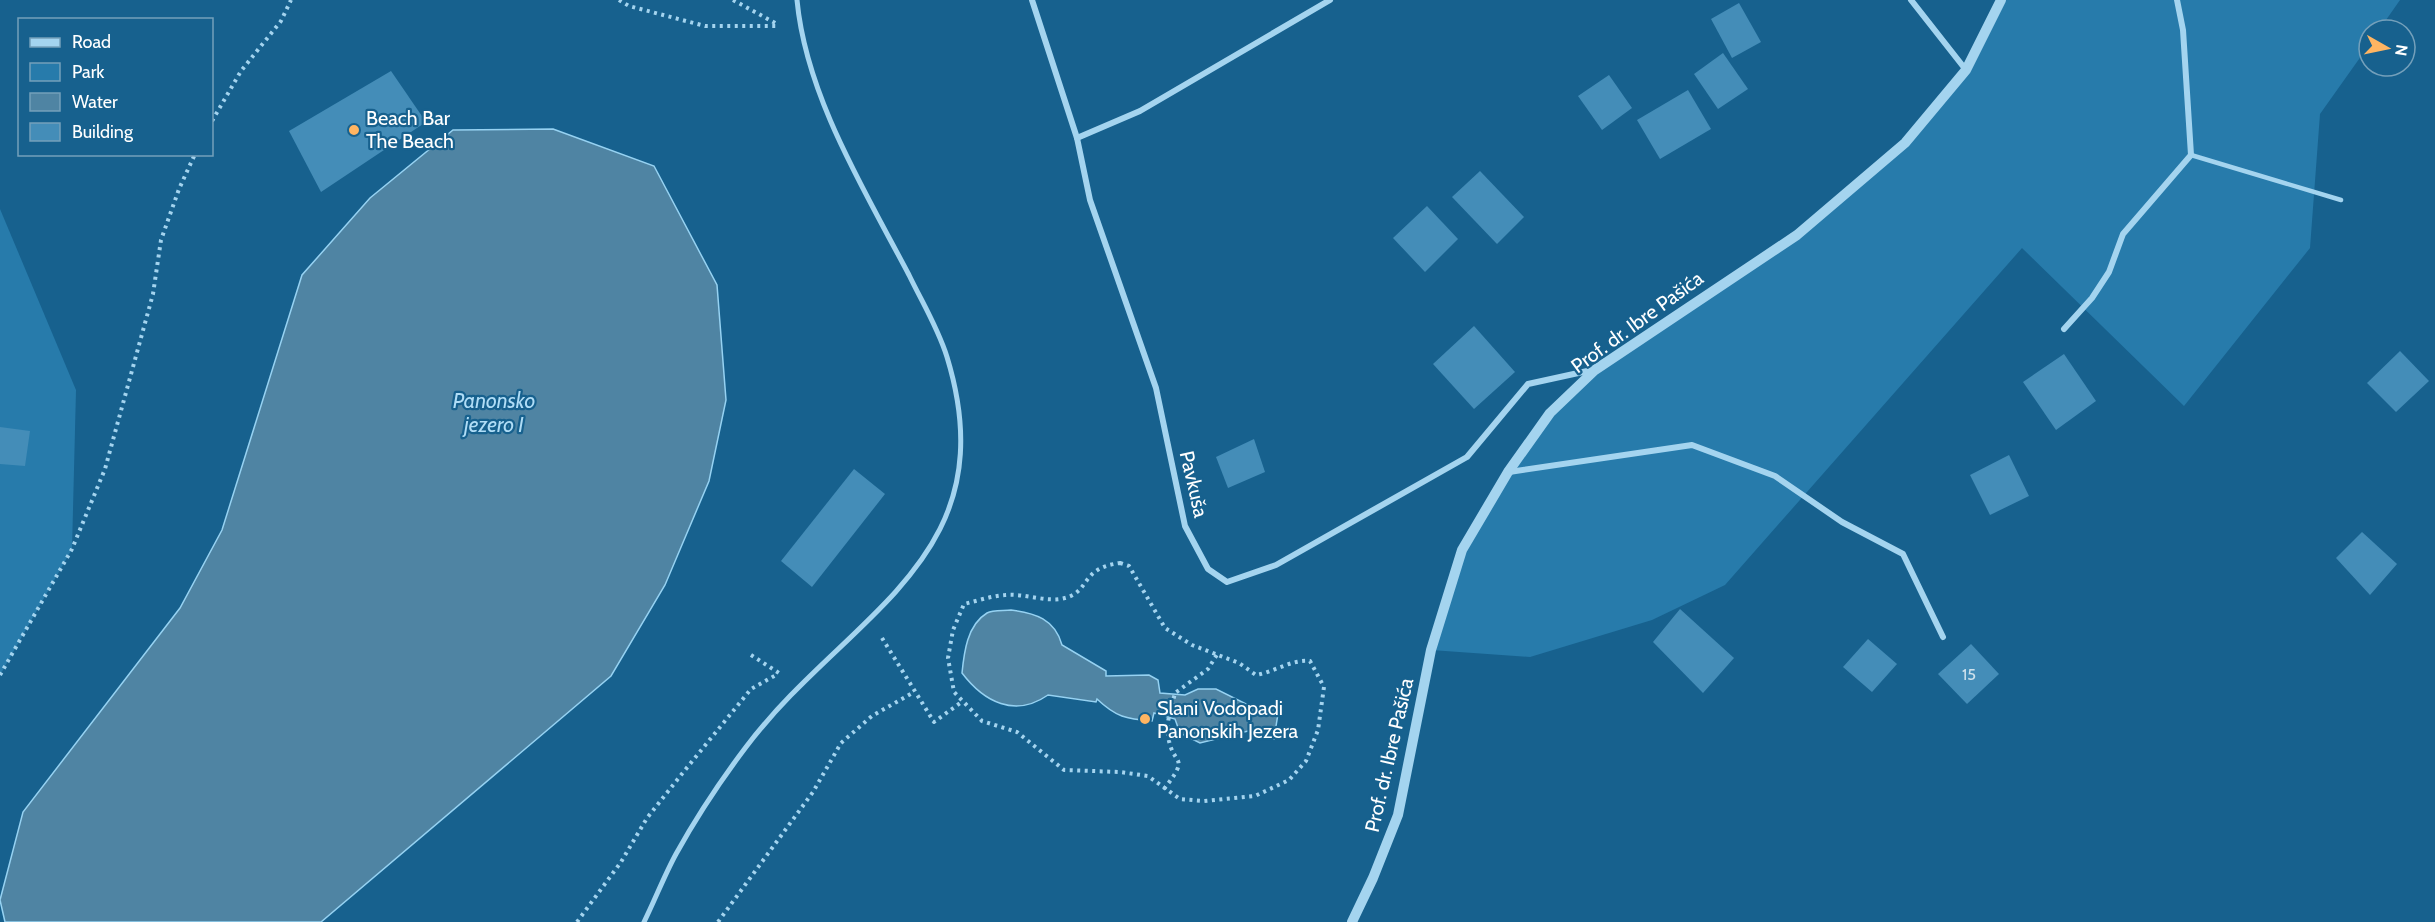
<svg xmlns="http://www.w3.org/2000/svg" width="2435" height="922" font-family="Cabin,sans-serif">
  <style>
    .green { fill: #277bab }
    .water { fill: #4f84a3; stroke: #96d2f2; stroke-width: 1.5 }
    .building { fill: #448db8 }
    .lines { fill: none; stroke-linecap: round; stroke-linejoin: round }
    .path { stroke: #a4d4ef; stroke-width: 4; stroke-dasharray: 3 4.5; stroke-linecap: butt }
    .service { stroke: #a4d4ef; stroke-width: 4.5 }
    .pedestrian { stroke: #a4d4ef; stroke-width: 5 }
    .minor { stroke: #a4d4ef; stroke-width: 6 }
    .tertiary { stroke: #a4d4ef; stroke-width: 10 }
    .poi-dot { fill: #ffb562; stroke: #17618e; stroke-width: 2 }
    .labels { text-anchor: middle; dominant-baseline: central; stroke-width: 4.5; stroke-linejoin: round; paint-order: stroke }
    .number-label { font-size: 16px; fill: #d0e2ed }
    .poi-label { font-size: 20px; fill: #fff; stroke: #17618e; text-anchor: start }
    .street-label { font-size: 20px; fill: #fff; stroke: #17618e }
    .water-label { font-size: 21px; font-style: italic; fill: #b0ddf6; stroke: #17618e }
  </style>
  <rect width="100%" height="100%" fill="#17618e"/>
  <g class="green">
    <polygon points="2001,0 2400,0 2379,30 2369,30 2369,45 2320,114 2310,248 2184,406 2022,248 1725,585 1652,620 1530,657 1431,650 1462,550 1550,413 1595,370 1797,235 1905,143 1966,70"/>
    <polygon points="0,209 76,390 72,549 0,675"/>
  </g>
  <g class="water">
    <polygon points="553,129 654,166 717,285 726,400 709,481 665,585 611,676 321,922 5,922 0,900 23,812 180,608 222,530 302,275 370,198 453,130"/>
    <path d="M1011,610C1035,613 1055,619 1062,645L1106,671V676L1149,675L1158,680L1160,693L1185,695L1198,689H1216L1256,709L1279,707L1274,739L1252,730L1200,743L1180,733L1175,719L1154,713L1152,721C1126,719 1116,717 1097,699L1096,702L1048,695C1015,718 984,702 962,673C964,653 967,625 987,613C993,610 1004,611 1011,610Z"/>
  </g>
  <g class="building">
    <polygon points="1739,3 1761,42 1732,58 1711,19"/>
    <polygon points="1723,53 1748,89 1718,109 1694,74"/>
    <polygon points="391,71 426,122 321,192 289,131"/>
    <polygon points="1609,75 1632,108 1602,130 1578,96"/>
    <polygon points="1688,90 1711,129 1660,159 1637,120"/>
    <polygon points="1480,171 1524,217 1497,244 1452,197"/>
    <polygon points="1427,206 1458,239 1425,272 1393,238"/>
    <polygon points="1474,326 1515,372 1474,409 1433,364"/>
    <polygon points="2400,351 2429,381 2396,412 2367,383"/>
    <polygon points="2064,354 2096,401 2056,430 2023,382"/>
    <polygon points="0,427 30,431 25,466 0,464"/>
    <polygon points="1254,439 1265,472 1228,488 1216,457"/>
    <polygon points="2009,455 2029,496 1990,515 1970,475"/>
    <polygon points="854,469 885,494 812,587 781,561"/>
    <polygon points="2362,532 2397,564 2370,595 2336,558"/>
    <polygon points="1680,609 1734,658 1703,693 1653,642"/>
    <polygon points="1868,639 1897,664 1872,692 1843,667"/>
    <polygon points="1971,644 1999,674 1967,704 1938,674"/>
  </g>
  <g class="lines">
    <g class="path">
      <polyline points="619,0 629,6 705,26 779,26"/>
      <polyline points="733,0 777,24"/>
      <polyline points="212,121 241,71 281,21 291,0"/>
      <path d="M1120,563L1129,566L1165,628L1192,645L1239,663L1256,675C1274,672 1292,659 1310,661L1324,687L1318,730L1306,761L1289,780L1255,796L1204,801L1180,799L1148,776L1120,772L1064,770L1017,732L982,721L954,692L948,658L953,630L964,604C977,601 991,596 1005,595C1024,593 1047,603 1065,598C1091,591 1080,568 1120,563Z"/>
      <polyline points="882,638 934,722 963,701"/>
      <polyline points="751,655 779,673"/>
      <polyline points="0,675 72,549 105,469 153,294 161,240 179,189 195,154"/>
      <path d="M1164,789C1192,753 1172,768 1168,735C1166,721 1172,706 1175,693L1208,669L1218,653"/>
      <polyline points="577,922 621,862 647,818 681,775 751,689 776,675"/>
      <polyline points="718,922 813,792 841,743 872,716 914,692"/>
    </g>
    <polyline class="service" points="2191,155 2341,200"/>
    <path class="pedestrian" d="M644,922C655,900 664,876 676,854C696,818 721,780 746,747C847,613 1009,560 947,357C938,328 922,302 909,275C865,191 806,96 797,0"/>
    <g class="minor">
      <polyline points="1032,0 1077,138 1090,200 1156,388 1185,526 1208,569 1227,582 1276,565 1467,457 1528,384 1592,370"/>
      <polyline points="1911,0 1966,70"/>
      <polyline points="1077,138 1140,111 1330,0"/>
      <polyline points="2064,329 2092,298 2109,272 2123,234 2191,155 2183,30 2177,0"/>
      <polyline points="1509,472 1692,445 1775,476 1842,522 1903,554 1943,637"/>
    </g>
    <polyline class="tertiary" points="1352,922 1373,878 1398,815 1431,650 1462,550 1508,472 1550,413 1595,370 1797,235 1905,143 1966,70 2001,0"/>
  </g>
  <g class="poi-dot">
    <circle cx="354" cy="130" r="6"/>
    <circle cx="1145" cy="719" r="6"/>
  </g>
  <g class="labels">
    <g class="number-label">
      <text x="1969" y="674">15</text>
    </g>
    <g class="poi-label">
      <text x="366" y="118">Beach Bar<tspan x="366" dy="23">The Beach</tspan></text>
      <text x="1157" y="708">Slani Vodopadi<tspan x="1157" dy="23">Panonskih Jezera</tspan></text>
    </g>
    <g class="street-label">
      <text transform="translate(1637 322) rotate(-36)">Prof. dr. Ibre Pašića</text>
      <text transform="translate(1194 484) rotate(77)">Pavkuša</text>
      <text transform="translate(1389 755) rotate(-77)">Prof. dr. Ibre Pašića</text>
    </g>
    <g class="water-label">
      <text x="494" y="400">Panonsko<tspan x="494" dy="24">jezero I</tspan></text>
    </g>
  </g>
  <rect x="18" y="18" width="195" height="138" fill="#17618e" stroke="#74a0bb" stroke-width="1.5"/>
  <rect x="30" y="38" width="30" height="9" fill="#a4d4ef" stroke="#74a0bb" stroke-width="1.5"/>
  <text x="72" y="48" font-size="18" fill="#ffffff">Road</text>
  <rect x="30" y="63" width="30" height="18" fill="#277bab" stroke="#74a0bb" stroke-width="1.5"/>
  <text x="72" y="78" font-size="18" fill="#ffffff">Park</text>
  <rect x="30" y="93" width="30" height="18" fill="#4f84a3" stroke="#74a0bb" stroke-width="1.5"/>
  <text x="72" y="108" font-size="18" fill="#ffffff">Water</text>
  <rect x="30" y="123" width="30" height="18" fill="#448db8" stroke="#74a0bb" stroke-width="1.5"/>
  <text x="72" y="138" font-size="18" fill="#ffffff">Building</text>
  <g transform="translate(2387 48) rotate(99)"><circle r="28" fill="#17618e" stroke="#74a0bb" stroke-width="1.5"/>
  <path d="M0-4.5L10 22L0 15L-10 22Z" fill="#ffb562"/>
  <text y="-9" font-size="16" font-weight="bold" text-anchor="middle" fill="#ffffff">N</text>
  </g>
</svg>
